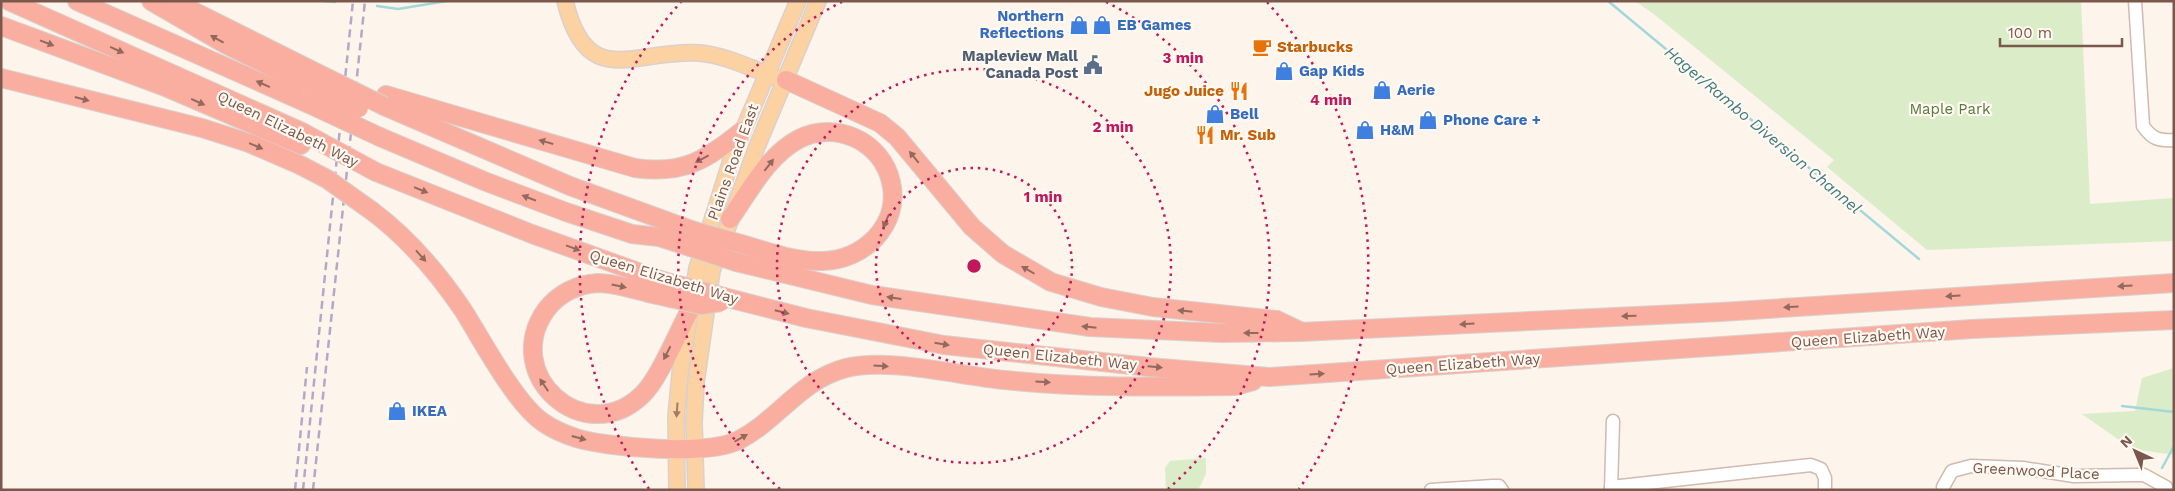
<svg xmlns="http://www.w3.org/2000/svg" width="2175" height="491" font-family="'Work Sans',sans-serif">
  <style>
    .green { fill: #daedc8 }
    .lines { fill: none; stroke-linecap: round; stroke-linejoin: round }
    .stream { stroke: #a3d8db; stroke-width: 2.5 }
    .minor-casing { stroke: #d1baaf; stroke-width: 15 }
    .major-casing { stroke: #dad0cd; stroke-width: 18 }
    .highway-casing { stroke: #dad0cd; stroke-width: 20 }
    .minor { stroke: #fff; stroke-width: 12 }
    .major { stroke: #fdd2a2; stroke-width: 15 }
    .highway { stroke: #f9aea0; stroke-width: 18 }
    .rail { stroke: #b6a7c9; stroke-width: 2.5; stroke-dasharray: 8 5; stroke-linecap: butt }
    .highway-bridge-casing { stroke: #dad0cd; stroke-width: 20; stroke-linecap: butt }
    .highway-bridge { stroke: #f9aea0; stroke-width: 18 }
    .oneway { fill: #94695d }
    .oneway2 { fill: #a27d66 }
    .ring { fill: none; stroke: #c2185b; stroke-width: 2.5; stroke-dasharray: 2.5 5 }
    .labels { text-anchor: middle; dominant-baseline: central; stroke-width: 4.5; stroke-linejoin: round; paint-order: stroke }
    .shop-label { font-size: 15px; font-weight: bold; fill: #366cbe; stroke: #fff9f2; text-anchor: start }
    .food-label { font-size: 15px; font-weight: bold; fill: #c56008; stroke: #fff9f2; text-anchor: start }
    .service-label { font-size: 15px; font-weight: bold; fill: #4e5e75; stroke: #fff9f2; text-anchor: end }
    .park-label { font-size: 15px; fill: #587a40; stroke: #fff9f2 }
    .street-label { font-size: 15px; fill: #7b584c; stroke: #fff9f2 }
    .water-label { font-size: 16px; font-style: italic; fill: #3e7c7f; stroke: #fff9f2 }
    .centre { fill: #c2185b; stroke: #fff9f2; stroke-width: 2.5 }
    .ring-label { font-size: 15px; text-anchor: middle; font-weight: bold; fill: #c2185b; stroke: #fff9f2; stroke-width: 4.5; stroke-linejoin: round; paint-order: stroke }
  </style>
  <rect width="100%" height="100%" fill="#fdf4eb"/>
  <g class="green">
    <polygon points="1635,1 2081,1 2090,204 2174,198 2174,241 1927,250 1827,167 1834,160 1655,15"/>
    <polygon points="2174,368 2174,455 2132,449 2082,414 2135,411 2142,378"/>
    <polygon points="1206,458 1206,474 1198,490 1166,490 1165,468 1170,461"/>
  </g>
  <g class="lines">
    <g class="stream">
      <polyline points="324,1 335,2"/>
      <polyline points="1608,1 1919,259"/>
      <polyline points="377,6 398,9 447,1"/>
      <polyline points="2122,406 2174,412"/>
      <polyline points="2162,468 2174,446"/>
    </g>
    <g class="minor-casing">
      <g id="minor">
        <path d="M2135,1L2143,126C2152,139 2159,141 2174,140"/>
        <polyline points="1611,487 1811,465 1821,469 1825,478 1825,490"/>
        <polyline points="1943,487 1952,471 1971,466 2023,468 2074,476 2136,475 2144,475 2166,487"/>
        <polyline points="1431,490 1493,486 1499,486 1502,490"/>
        <polyline points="1611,490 1613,421"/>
      </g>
    </g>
    <g class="major-casing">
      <g id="major">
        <path d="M565,1C587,92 634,49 699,53C725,55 750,68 775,77"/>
        <polyline points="677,490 676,417 680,374 697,268 733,154 798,1"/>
        <polyline points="696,490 694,422 696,383 712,271 756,149 818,1"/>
      </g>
    </g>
    <g class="highway-casing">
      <g id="highway">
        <polyline points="9,1 302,132"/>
        <polyline points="77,1 307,103"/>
        <polyline points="151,1 225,44 307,85"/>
        <polyline points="173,1 311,70"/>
        <polyline points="1,26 163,86 301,145"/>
        <polyline points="1,78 202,128 249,143 300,165"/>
        <polyline points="786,80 880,123 897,137 972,227 1003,254 1051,282 1101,297 1153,307 1277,320 1300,331"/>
        <path d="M386,95L635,168C683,175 706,160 742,131"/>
        <polyline points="384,106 570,186 694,231"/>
        <polyline points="380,137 484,181 566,212 632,234 659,237 690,247"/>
        <polyline points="376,172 532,234 663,281"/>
        <path d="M372,211C408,238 438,273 463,310C482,340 516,405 544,423C554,430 564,434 576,438C609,448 709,456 739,440C778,420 800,380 846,368C887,357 961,376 1005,380C1081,388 1158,387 1235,386L1253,381"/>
        <path d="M730,219C749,192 768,155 799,139C835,120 882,141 891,182C901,225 863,261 822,261C794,262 767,251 741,244"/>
        <polyline points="736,262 872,295 1090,327 1222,333 1300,332 1721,312 2174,283"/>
        <path d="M657,295C638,291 617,283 598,283C577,284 558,294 546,310C500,375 585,450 642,395C659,379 678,332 690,310"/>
        <polyline points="724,297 806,318 944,345 1149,367 1269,377 1972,329 2174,320"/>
      </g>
    </g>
    <use href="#minor" class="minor"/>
    <use href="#major" class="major"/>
    <use href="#highway" class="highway"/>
    <g class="rail">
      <polyline points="295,490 307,367"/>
      <polyline points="303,490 353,1"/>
      <polyline points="313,490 365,1"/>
    </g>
    <g class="highway-bridge-casing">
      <g id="highway-bridge">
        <polyline points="311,70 384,106"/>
        <polyline points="307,85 359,108"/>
        <polyline points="307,103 380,137"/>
        <polyline points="302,132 376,172"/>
        <polyline points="300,165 327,179 372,211"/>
        <polyline points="694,231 741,244"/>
        <polyline points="690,247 736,262"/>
        <polyline points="663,281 724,297"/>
        <polyline points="657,295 701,305 721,302"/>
      </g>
    </g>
    <use href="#highway-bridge" class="highway-bridge"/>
  </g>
  <defs><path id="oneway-solid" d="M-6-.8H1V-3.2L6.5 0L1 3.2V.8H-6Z" transform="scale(1.25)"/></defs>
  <g class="oneway">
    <use href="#oneway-solid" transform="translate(217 39) rotate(-151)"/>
    <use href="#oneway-solid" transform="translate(47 43) rotate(21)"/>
    <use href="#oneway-solid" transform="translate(117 50) rotate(24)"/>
    <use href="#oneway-solid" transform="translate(263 84) rotate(-156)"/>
    <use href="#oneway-solid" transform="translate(82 99) rotate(15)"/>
    <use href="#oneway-solid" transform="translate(198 102) rotate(24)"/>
    <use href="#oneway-solid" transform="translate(546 142) rotate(-164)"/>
    <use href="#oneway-solid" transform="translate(256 146) rotate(23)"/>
    <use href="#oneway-solid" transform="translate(914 157) rotate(-129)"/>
    <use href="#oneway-solid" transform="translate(702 159) rotate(152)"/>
    <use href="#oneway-solid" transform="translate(769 165) rotate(-52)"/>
    <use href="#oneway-solid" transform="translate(421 190) rotate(22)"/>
    <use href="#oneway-solid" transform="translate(529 198) rotate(-159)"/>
    <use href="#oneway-solid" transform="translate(886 221) rotate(114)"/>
    <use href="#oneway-solid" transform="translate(573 248) rotate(20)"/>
    <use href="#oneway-solid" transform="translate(421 256) rotate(48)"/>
    <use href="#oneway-solid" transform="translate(1028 270) rotate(-150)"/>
    <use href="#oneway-solid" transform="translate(619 286) rotate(12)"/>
    <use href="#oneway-solid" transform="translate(2125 286) rotate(176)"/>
    <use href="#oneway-solid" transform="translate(1953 296) rotate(176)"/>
    <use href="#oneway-solid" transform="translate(894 298) rotate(-172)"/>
    <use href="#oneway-solid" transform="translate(1791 307) rotate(176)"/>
    <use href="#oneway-solid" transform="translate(1185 311) rotate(-174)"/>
    <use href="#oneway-solid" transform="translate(782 312) rotate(14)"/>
    <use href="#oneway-solid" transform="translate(1629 316) rotate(178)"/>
    <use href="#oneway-solid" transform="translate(1467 324) rotate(177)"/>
    <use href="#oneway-solid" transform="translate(1089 327) rotate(-174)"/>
    <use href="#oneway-solid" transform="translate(1251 333) rotate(180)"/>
    <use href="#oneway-solid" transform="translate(942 344) rotate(9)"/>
    <use href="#oneway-solid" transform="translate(667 353) rotate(117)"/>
    <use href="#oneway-solid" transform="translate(881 366) rotate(3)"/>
    <use href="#oneway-solid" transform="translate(1155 367) rotate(5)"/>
    <use href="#oneway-solid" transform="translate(1317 374) rotate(-3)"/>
    <use href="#oneway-solid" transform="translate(1043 382) rotate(3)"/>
    <use href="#oneway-solid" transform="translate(544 385) rotate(-124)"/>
    <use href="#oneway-solid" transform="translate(579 438) rotate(15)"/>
    <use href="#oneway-solid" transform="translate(741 438) rotate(-30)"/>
  </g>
  <use class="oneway2" href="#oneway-solid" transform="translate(677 410) rotate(94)"/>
  <g class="ring">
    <circle cx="974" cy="266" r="98"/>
    <circle cx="974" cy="266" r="197"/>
    <path d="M780 489A295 295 0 0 1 842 2M1106 2A295 295 0 0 1 1168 489"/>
    <path d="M649 489A394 394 0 0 1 681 2M1267 2A394 394 0 0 1 1299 489"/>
  </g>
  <defs>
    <g id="shop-bare" transform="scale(1.5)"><path d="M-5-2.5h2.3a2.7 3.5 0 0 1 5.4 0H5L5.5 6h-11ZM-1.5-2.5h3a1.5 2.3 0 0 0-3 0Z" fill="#3f7fe0" stroke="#fff9f2" stroke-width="2.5" paint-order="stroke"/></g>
    <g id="cafe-bare" transform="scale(1.5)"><path d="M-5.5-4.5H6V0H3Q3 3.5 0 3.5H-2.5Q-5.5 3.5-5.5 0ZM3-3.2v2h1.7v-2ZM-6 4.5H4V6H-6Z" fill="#e8710a" stroke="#fff9f2" stroke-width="2.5" paint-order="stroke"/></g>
    <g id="civic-bare" transform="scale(1.5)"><path d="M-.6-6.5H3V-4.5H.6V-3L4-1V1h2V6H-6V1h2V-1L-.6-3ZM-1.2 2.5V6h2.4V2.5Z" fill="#5c6f8a" stroke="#fff9f2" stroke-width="2.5" paint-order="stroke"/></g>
    <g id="restaurant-bare" transform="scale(1.5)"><path d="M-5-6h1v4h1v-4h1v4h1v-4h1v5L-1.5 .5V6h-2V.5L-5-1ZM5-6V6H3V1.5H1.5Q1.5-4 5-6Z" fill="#e8710a" stroke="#fff9f2" stroke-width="2.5" paint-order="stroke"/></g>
  </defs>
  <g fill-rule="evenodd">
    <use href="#shop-bare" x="1079" y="25"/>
    <use href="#shop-bare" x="1102" y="25"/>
    <use href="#cafe-bare" x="1262" y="47"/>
    <use href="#civic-bare" x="1093" y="65"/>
    <use href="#shop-bare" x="1284" y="71"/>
    <use href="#shop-bare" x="1382" y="90"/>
    <use href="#restaurant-bare" x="1239" y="91"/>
    <use href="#shop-bare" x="1215" y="114"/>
    <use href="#shop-bare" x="1428" y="120"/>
    <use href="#shop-bare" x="1365" y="130"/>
    <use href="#restaurant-bare" x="1205" y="135"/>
    <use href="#shop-bare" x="397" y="411"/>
  </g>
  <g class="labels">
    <g class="shop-label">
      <text x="1064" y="16" text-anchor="end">Northern<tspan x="1064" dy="17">Reflections</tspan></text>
      <text x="1117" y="25">EB Games</text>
      <text x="1299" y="71">Gap Kids</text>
      <text x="1397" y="90">Aerie</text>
      <text x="1230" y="114">Bell</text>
      <text x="1443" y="120">Phone Care +</text>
      <text x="1380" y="130">H&amp;M</text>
      <text x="412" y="411">IKEA</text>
    </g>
    <g class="food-label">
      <text x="1277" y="47">Starbucks</text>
      <text x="1224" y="91" text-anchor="end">Jugo Juice</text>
      <text x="1220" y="135">Mr. Sub</text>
    </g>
    <g class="service-label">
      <text x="1078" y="56">Mapleview Mall<tspan x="1078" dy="17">Canada Post</tspan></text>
    </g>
    <g class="park-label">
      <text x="1950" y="109">Maple Park</text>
    </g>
    <g class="street-label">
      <text transform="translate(288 129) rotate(26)">Queen Elizabeth Way</text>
      <text transform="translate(733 162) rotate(-70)">Plains Road East</text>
      <text transform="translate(664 277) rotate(17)">Queen Elizabeth Way</text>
      <text transform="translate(1868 337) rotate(-4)">Queen Elizabeth Way</text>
      <text transform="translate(1060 357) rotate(6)">Queen Elizabeth Way</text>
      <text transform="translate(1463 364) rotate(-4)">Queen Elizabeth Way</text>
      <text transform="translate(2036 471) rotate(3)">Greenwood Place</text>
    </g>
    <g class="water-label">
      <text transform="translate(1763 130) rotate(40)">Hager/Rambo Diversion Channel</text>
    </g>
  </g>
  <circle cx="974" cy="266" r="8" class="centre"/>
  <g class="ring-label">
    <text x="1183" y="63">3 min</text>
    <text x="1331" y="105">4 min</text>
    <text x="1113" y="132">2 min</text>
    <text x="1043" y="202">1 min</text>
  </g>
  <rect width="2175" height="491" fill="none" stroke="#7b584c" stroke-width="5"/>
  <g transform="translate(2135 451) rotate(316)" stroke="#fff9f2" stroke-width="4" paint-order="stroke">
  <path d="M0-4L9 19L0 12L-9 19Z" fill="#7b584c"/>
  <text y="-8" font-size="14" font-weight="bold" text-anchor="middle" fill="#7b584c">N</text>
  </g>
  <path d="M2000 38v8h122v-8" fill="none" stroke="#7b584c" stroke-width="2.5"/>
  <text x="2008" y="38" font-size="15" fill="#7b584c" stroke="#fff9f2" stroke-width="4" paint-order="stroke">100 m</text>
</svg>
